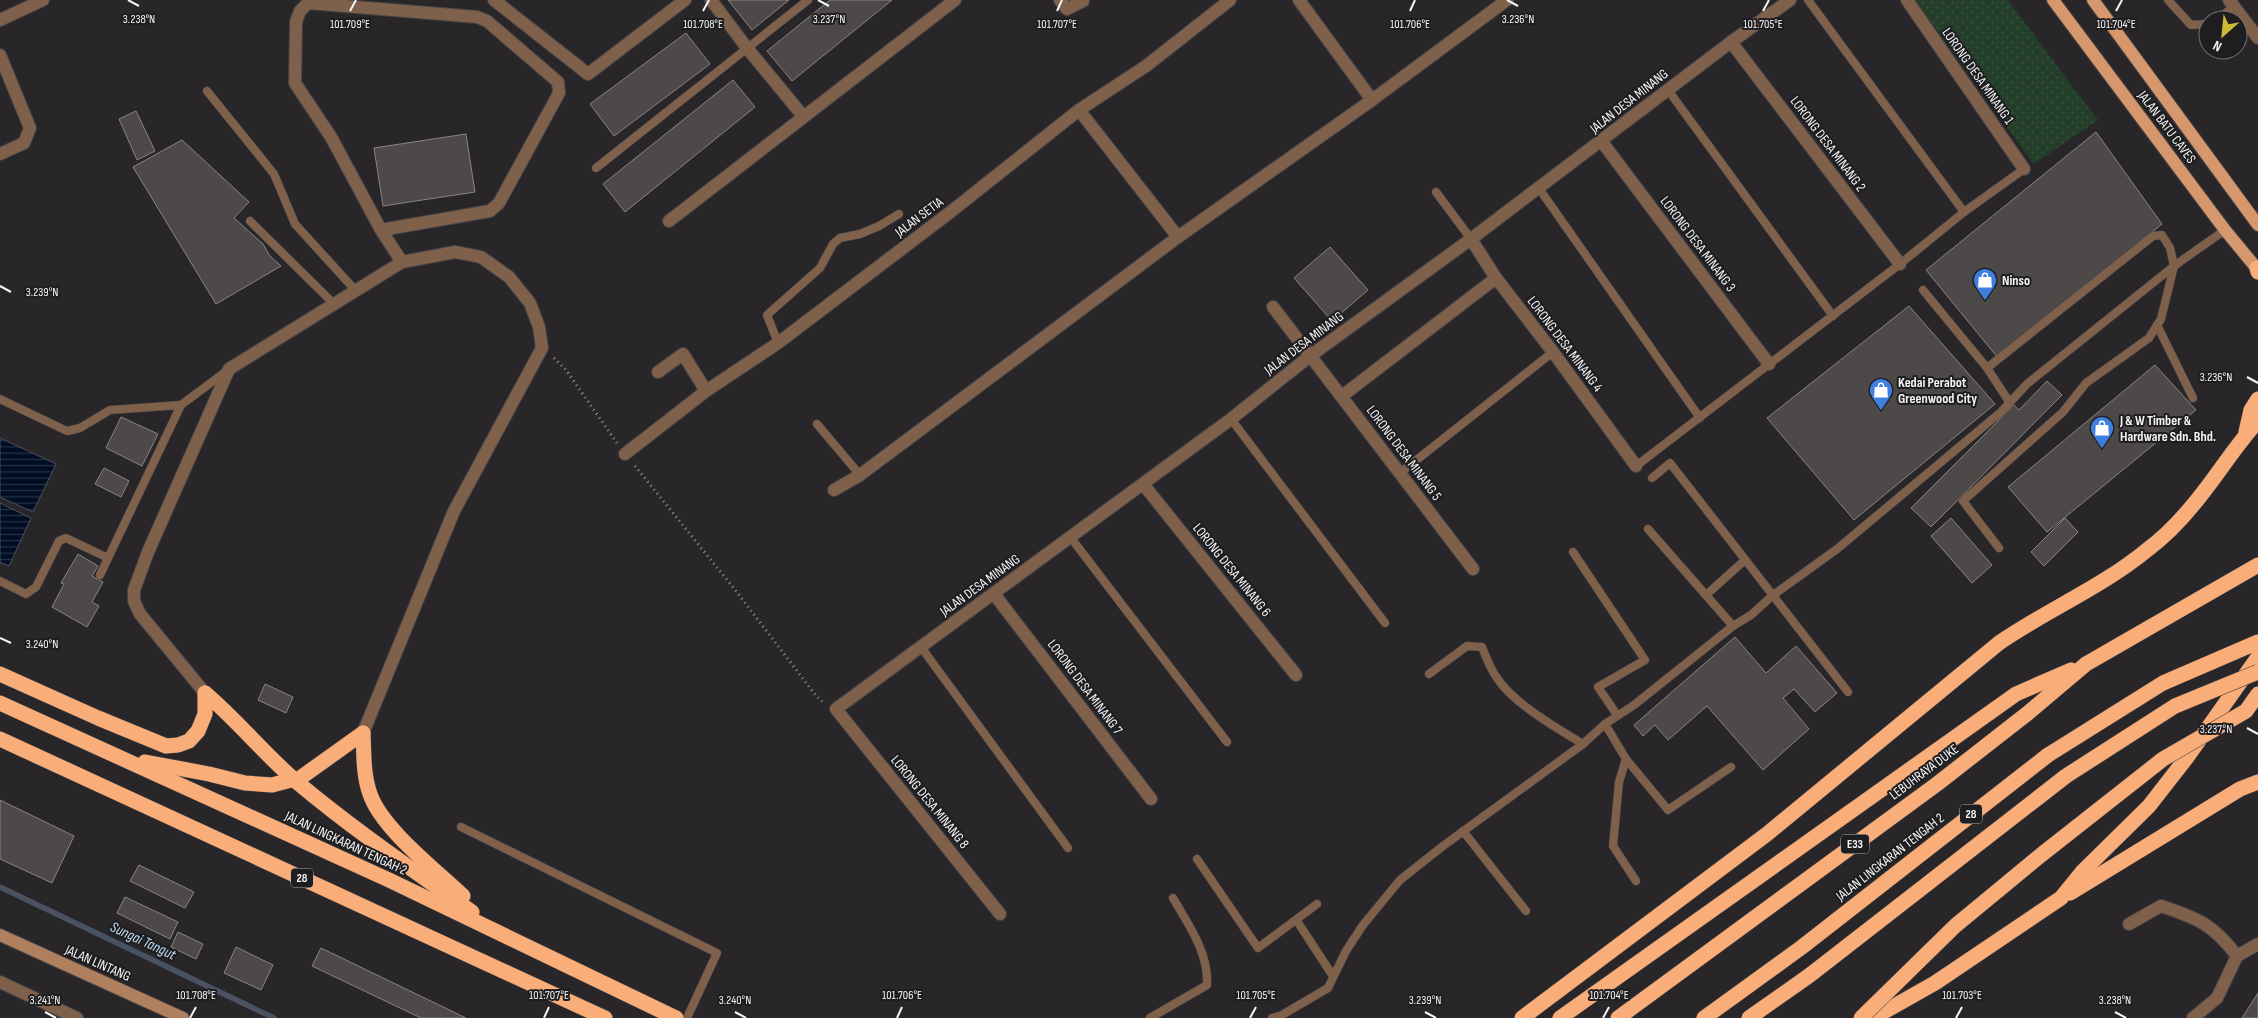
<svg xmlns="http://www.w3.org/2000/svg" width="2258" height="1018" font-family="'Sofia Sans Condensed',sans-serif">
  <style>
    .park { fill: url(#park-dots) }
    .water { fill: url(#water-rules); stroke: #4a5262 }
    .lines { fill: none; stroke-linecap: round; stroke-linejoin: round }
    .stream { stroke: #4a5262; stroke-width: 5.5 }
    .building { fill: #4c4948; stroke: #898584 }
    .lane-casing { stroke: #454346; stroke-width: 9 }
    .street-casing { stroke: #454346; stroke-width: 14 }
    .secondary-casing { stroke: #454346; stroke-width: 14 }
    .primary-casing { stroke: #454346; stroke-width: 14 }
    .highway-casing { stroke: #454346; stroke-width: 16 }
    .path { stroke: #959496; stroke-width: 3; stroke-dasharray: 1 4; stroke-linecap: butt }
    .lane { stroke: #7e604b; stroke-width: 8 }
    .street { stroke: #7e604b; stroke-width: 12 }
    .secondary { stroke: #b07f5e; stroke-width: 12 }
    .primary { stroke: #d6976c; stroke-width: 12 }
    .highway { stroke: #f9ad78; stroke-width: 15 }
    .highway-bridge-casing { stroke: #454346; stroke-width: 16; stroke-linecap: butt }
    .highway-bridge { stroke: #f9ad78; stroke-width: 15 }
    .ticks { fill: none; stroke: #f5f4f6; stroke-width: 2 }
    .labels { text-anchor: middle; dominant-baseline: central; stroke-width: 4; stroke-linejoin: round; paint-order: stroke }
    .shield { fill: #1e1d1f; stroke: #b4b4b6; stroke-width: 1 }
    .shield-label { font-size: 12px; font-weight: bold; fill: #f5f4f6 }
    .street-label { font-size: 14px; fill: #f5f4f6; stroke: #1e1d1f }
    .poi-label { font-size: 14px; font-weight: bold; fill: #f5f4f6; stroke: #1e1d1f; text-anchor: start }
    .water-label { font-size: 15px; font-style: italic; fill: #c0daf7; stroke: #1e1d1f }
    .ticks-label { font-size: 12px; text-anchor: middle; fill: #f5f4f6; stroke: #1e1d1f; stroke-width: 4; stroke-linejoin: round; paint-order: stroke }
  </style>
  <defs>
    <pattern id="park-dots" width="8" height="8" patternUnits="userSpaceOnUse" patternTransform="scale(1.25)"><rect width="8" height="8" fill="#233e29"/><path d="M2 2h.1M6 6h.1" fill="none" stroke="#39513e" stroke-width="1.8" stroke-linecap="round"/></pattern>
    <pattern id="water-rules" width="6" height="5" patternUnits="userSpaceOnUse" patternTransform="scale(1.25)"><rect width="6" height="5" fill="#000d22"/><path d="M0 2.5h6" fill="none" stroke="#263143"/></pattern>
  </defs>
  <rect width="100%" height="100%" fill="#282629"/>
  <polygon class="park" points="1915,0 2008,0 2098,120 2034,164"/>
  <g class="water">
    <polygon points="0,438 56,464 33,512 0,497"/>
    <polygon points="0,503 31,518 9,566 0,562"/>
  </g>
  <g class="lines">
    <polyline class="stream" points="0,887 274,1018"/>
  </g>
  <g class="building">
    <polygon points="728,0 789,0 752,30"/>
    <polygon points="830,0 892,0 792,81 767,51"/>
    <polygon points="686,33 710,64 614,136 590,104"/>
    <polygon points="733,80 755,107 625,212 603,184"/>
    <polygon points="136,111 155,151 137,160 119,119"/>
    <polygon points="2096,132 2162,224 1998,358 1926,270"/>
    <polygon points="466,134 475,192 383,206 374,148"/>
    <polygon points="182,140 249,202 234,218 263,244 270,256 281,266 216,304 133,167"/>
    <polygon points="1330,247 1368,290 1332,321 1294,278"/>
    <polygon points="1909,306 1995,404 1854,520 1767,418"/>
    <polygon points="2155,365 2196,410 2047,532 2008,487"/>
    <polygon points="2047,381 2062,395 1931,527 1911,508 2014,405 2019,410"/>
    <polygon points="121,417 158,434 142,466 106,448"/>
    <polygon points="104,468 129,481 121,497 95,484"/>
    <polygon points="1951,518 1992,565 1972,583 1931,536"/>
    <polygon points="2065,518 2078,532 2044,566 2031,552"/>
    <polygon points="78,554 98,566 92,576 103,582 92,602 99,606 87,627 52,607 64,584 61,583"/>
    <polygon points="1735,637 1766,673 1796,646 1837,693 1815,712 1794,689 1783,698 1809,729 1763,770 1707,706 1668,740 1655,725 1643,736 1634,725"/>
    <polygon points="265,684 293,697 286,713 258,700"/>
    <polygon points="0,800 74,836 52,883 0,859"/>
    <polygon points="139,865 194,892 185,908 130,881"/>
    <polygon points="125,897 178,922 170,939 117,913"/>
    <polygon points="178,932 203,944 196,959 171,947"/>
    <polygon points="236,947 273,965 261,990 224,973"/>
    <polygon points="321,948 466,1018 421,1018 312,966"/>
    <polygon points="2258,993 2258,1018 2242,1018"/>
  </g>
  <g class="lines">
    <g class="lane-casing">
      <g id="lane">
        <polyline points="1808,0 1964,212"/>
        <polyline points="2168,0 2191,25 2208,24"/>
        <polyline points="2217,20 2233,7"/>
        <polyline points="1668,90 1833,316"/>
        <polyline points="207,91 274,174 295,224 356,291"/>
        <polyline points="596,168 808,0"/>
        <polyline points="1538,187 1700,418"/>
        <polyline points="1436,192 1471,239"/>
        <polyline points="250,221 334,304"/>
        <polyline points="1923,290 1987,368 2010,403"/>
        <polyline points="2157,325 2193,398"/>
        <polyline points="778,343 767,315 820,268 833,244 840,238 860,234 879,226 899,214"/>
        <polyline points="1987,368 2153,236 2162,235 2170,248 2174,266 2161,319 2149,338 2086,383 2063,412 1963,501 1999,548"/>
        <polyline points="0,399 67,431 80,428 110,410 181,405 100,575"/>
        <polyline points="181,405 228,370"/>
        <polyline points="1231,419 1385,623"/>
        <polyline points="817,424 860,475"/>
        <polyline points="1636,466 1900,264 1964,212 2024,169"/>
        <polyline points="1400,473 1553,352"/>
        <polyline points="1652,478 1670,463 1848,692"/>
        <polyline points="1648,529 1733,626"/>
        <polyline points="1071,538 1227,742"/>
        <polyline points="1573,552 1645,660 1598,687 1617,715"/>
        <polyline points="0,581 26,594 36,587 59,541 66,538 108,558"/>
        <polyline points="1706,595 1745,560"/>
        <polyline points="921,647 1068,848"/>
        <path d="M1429,674L1467,646L1482,647C1486,657 1490,668 1497,678C1513,703 1558,729 1583,744L1605,724"/>
        <polyline points="1626,759 1619,782 1613,846 1636,881"/>
        <polyline points="1731,767 1668,810 1626,759 1605,724 1634,705 1733,626 1751,615 1772,596 1837,549 2001,412 2027,384 2174,266 2225,230"/>
        <polyline points="461,827 717,953 687,1018"/>
        <polyline points="1463,831 1526,911"/>
        <polyline points="1197,859 1258,948 1317,904"/>
        <polyline points="1297,921 1333,976"/>
        <path d="M1150,1018L1207,985C1209,953 1188,924 1173,898"/>
        <polyline points="1272,1018 1282,1015 1328,988 1346,951 1363,925 1400,880 1443,846 1583,744"/>
      </g>
    </g>
    <g class="street-casing">
      <g id="street">
        <polyline points="494,0 588,74 685,0"/>
        <polyline points="711,0 747,48 803,116"/>
        <polyline points="1060,0 1067,9 1083,1 1082,0"/>
        <polyline points="1299,0 1372,100"/>
        <polyline points="1907,0 2024,169"/>
        <polyline points="2229,0 2258,38"/>
        <polyline points="0,20 43,0"/>
        <polyline points="1731,42 1900,264"/>
        <polyline points="0,55 30,128 24,143 0,154"/>
        <polyline points="1079,110 1178,237"/>
        <polyline points="1602,142 1769,364"/>
        <polyline points="669,221 955,0"/>
        <polyline points="381,230 490,211 499,203 559,93 558,82 487,21 477,17 308,3 300,11 296,22 295,83 331,137 381,230 402,262"/>
        <polyline points="1471,239 1496,278 1553,352 1636,466"/>
        <polyline points="1273,307 1473,569"/>
        <polyline points="658,372 683,354 706,391"/>
        <polyline points="1342,396 1496,278"/>
        <polyline points="625,454 706,391 778,343 953,210 1079,110 1146,66 1230,0"/>
        <polyline points="1143,484 1296,675"/>
        <polyline points="834,490 860,475 1178,237 1372,100 1507,0"/>
        <polyline points="994,594 1151,799"/>
        <polyline points="205,693 140,614 134,601 134,590 148,552 229,369 402,262 455,252 481,257 509,277 530,303 539,327 542,348 454,511 363,733"/>
        <polyline points="1000,914 836,709 1231,419 1310,356 1471,239 1731,42 1790,0"/>
        <path d="M2129,924L2161,906C2197,918 2213,924 2237,956"/>
        <polyline points="0,982 77,1018"/>
        <polyline points="2193,1018 2217,998 2237,956 2258,944"/>
      </g>
    </g>
    <g class="secondary-casing">
      <polyline id="secondary" points="0,935 183,1018"/>
    </g>
    <g class="primary-casing">
      <g id="primary">
        <polyline points="2053,0 2225,230 2258,270"/>
        <polyline points="2093,0 2258,225"/>
      </g>
    </g>
    <g class="highway-casing">
      <g id="highway">
        <polyline points="2257,268 2258,272"/>
        <polyline points="2246,432 2251,410 2258,399"/>
        <polyline points="0,674 98,718 166,746 178,745 189,741 198,731 205,714 205,693"/>
        <path d="M205,693C238,721 265,755 298,783C353,829 413,870 472,912"/>
        <polyline points="0,703 389,880 676,1018"/>
        <path d="M363,733C364,753 363,775 370,794C382,829 436,870 463,896"/>
        <polyline points="0,739 605,1018"/>
        <polyline points="145,762 209,774 245,783 272,785 291,780 296,781 363,733"/>
        <polyline points="2070,893 2240,789 2258,782"/>
        <path d="M1522,1018L1767,834L1999,643C2047,610 2102,587 2147,550C2163,538 2180,521 2193,505C2216,478 2234,447 2258,421"/>
        <polyline points="1560,1018 2016,694 2071,670"/>
        <polyline points="1618,1018 1937,784 2028,713 2086,664 2258,565"/>
        <polyline points="1704,1018 1802,947 2048,755 2163,683 2258,642"/>
        <polyline points="1873,1018 1935,983 2061,898 2083,871 2149,806 2188,756 2258,657"/>
      </g>
    </g>
    <g class="path">
      <polyline points="554,358 566,370 617,443"/>
      <polyline points="635,466 736,591 817,697 824,703"/>
    </g>
    <use href="#lane" class="lane"/>
    <use href="#street" class="street"/>
    <use href="#secondary" class="secondary"/>
    <use href="#primary" class="primary"/>
    <use href="#highway" class="highway"/>
    <g class="highway-bridge-casing">
      <g id="highway-bridge">
        <polyline points="1749,1018 1810,975 2066,776 2175,706 2258,672"/>
        <polyline points="1861,1018 1955,926 2041,855 2163,759 2246,711 2258,694"/>
      </g>
    </g>
    <use href="#highway-bridge" class="highway-bridge"/>
  </g>
  <path class="ticks" d="M128,0L139,6M818,0L829,6M1507,0L1518,6M350,11L356,0M703,11L709,0M1057,11L1062,0M1410,11L1415,0M1763,11L1769,0M2116,11L2122,0M0,286L11,292M2247,377L2258,383M0,638L11,643M2247,728L2258,734M45,1012L56,1018M735,1012L746,1018M1425,1012L1436,1018M2115,1012L2126,1018M190,1018L196,1007M544,1018L549,1007M897,1018L902,1007M1250,1018L1256,1007M1603,1018L1609,1007M1956,1018L1962,1007"/>
  <defs>
    <g id="shop-pin" transform="scale(1.25)"><path d="M0 17L-7.5 6A9.5 9.5 0 1 1 7.5 6Z" fill="#3f7fe0" stroke="#1e1d1f"/><path d="M-5-2.5h2.3a2.7 3.5 0 0 1 5.4 0H5L5.5 6h-11ZM-1.5-2.5h3a1.5 2.3 0 0 0-3 0Z" fill="#fff"/></g>
  </defs>
  <g fill-rule="evenodd">
    <use href="#shop-pin" x="1985" y="280"/>
    <use href="#shop-pin" x="1881" y="390"/>
    <use href="#shop-pin" x="2102" y="428"/>
  </g>
  <g class="labels">
    <g class="shield">
      <rect x="1960" y="804.5" width="22" height="19" rx="4"/>
      <rect x="1841" y="834.5" width="28" height="19" rx="4"/>
      <rect x="291" y="868.5" width="22" height="19" rx="4"/>
    </g>
    <g class="shield-label">
      <text x="1971" y="814">28</text>
      <text x="1855" y="844">E33</text>
      <text x="302" y="878">28</text>
    </g>
    <g class="street-label">
      <text transform="translate(1978 76) rotate(55)">LORONG DESA MINANG 1</text>
      <text transform="translate(1629 101) rotate(-38)">JALAN DESA MINANG</text>
      <text transform="translate(2167 127) rotate(53)">JALAN BATU CAVES</text>
      <text transform="translate(1828 144) rotate(53)">LORONG DESA MINANG 2</text>
      <text transform="translate(919 217) rotate(-37)">JALAN SETIA</text>
      <text transform="translate(1698 244) rotate(53)">LORONG DESA MINANG 3</text>
      <text transform="translate(1304 343) rotate(-37)">JALAN DESA MINANG</text>
      <text transform="translate(1565 344) rotate(53)">LORONG DESA MINANG 4</text>
      <text transform="translate(1404 453) rotate(53)">LORONG DESA MINANG 5</text>
      <text transform="translate(1232 570) rotate(51)">LORONG DESA MINANG 6</text>
      <text transform="translate(980 585) rotate(-36)">JALAN DESA MINANG</text>
      <text transform="translate(1085 687) rotate(53)">LORONG DESA MINANG 7</text>
      <text transform="translate(1924 772) rotate(-37)">LEBUHRAYA DUKE</text>
      <text transform="translate(930 802) rotate(51)">LORONG DESA MINANG 8</text>
      <text transform="translate(346 843) rotate(25)">JALAN LINGKARAN TENGAH 2</text>
      <text transform="translate(1890 857) rotate(-38)">JALAN LINGKARAN TENGAH 2</text>
      <text transform="translate(98 963) rotate(24)">JALAN LINTANG</text>
    </g>
    <g class="poi-label">
      <text x="2002" y="280">Ninso</text>
      <text x="1898" y="382">Kedai Perabot<tspan x="1898" dy="16">Greenwood City</tspan></text>
      <text x="2120" y="420">J &amp; W Timber &amp;<tspan x="2120" dy="16">Hardware Sdn. Bhd.</tspan></text>
    </g>
    <g class="water-label">
      <text transform="translate(143 941) rotate(25)">Sungai Tangut</text>
    </g>
  </g>
  <g class="ticks-label">
    <text x="139" y="23">3.238°N</text>
    <text x="829" y="23">3.237°N</text>
    <text x="1518" y="23">3.236°N</text>
    <text x="350" y="28">101.709°E</text>
    <text x="703" y="28">101.708°E</text>
    <text x="1057" y="28">101.707°E</text>
    <text x="1410" y="28">101.706°E</text>
    <text x="1763" y="28">101.705°E</text>
    <text x="2116" y="28">101.704°E</text>
    <text x="42" y="296">3.239°N</text>
    <text x="2216" y="381">3.236°N</text>
    <text x="42" y="648">3.240°N</text>
    <text x="2216" y="733">3.237°N</text>
    <text x="196" y="999">101.708°E</text>
    <text x="549" y="999">101.707°E</text>
    <text x="902" y="999">101.706°E</text>
    <text x="1256" y="999">101.705°E</text>
    <text x="1609" y="999">101.704°E</text>
    <text x="1962" y="999">101.703°E</text>
    <text x="45" y="1004">3.241°N</text>
    <text x="735" y="1004">3.240°N</text>
    <text x="1425" y="1004">3.239°N</text>
    <text x="2115" y="1004">3.238°N</text>
  </g>
  <g transform="translate(2223 35) rotate(207)"><circle r="24" fill="#1e1d1f" stroke="#747375"/>
  <path d="M0-4L9 19L0 12L-9 19Z" fill="#ccb938"/>
  <text y="-8" font-size="14" font-weight="bold" text-anchor="middle" fill="#f5f4f6">N</text>
  </g>
</svg>
